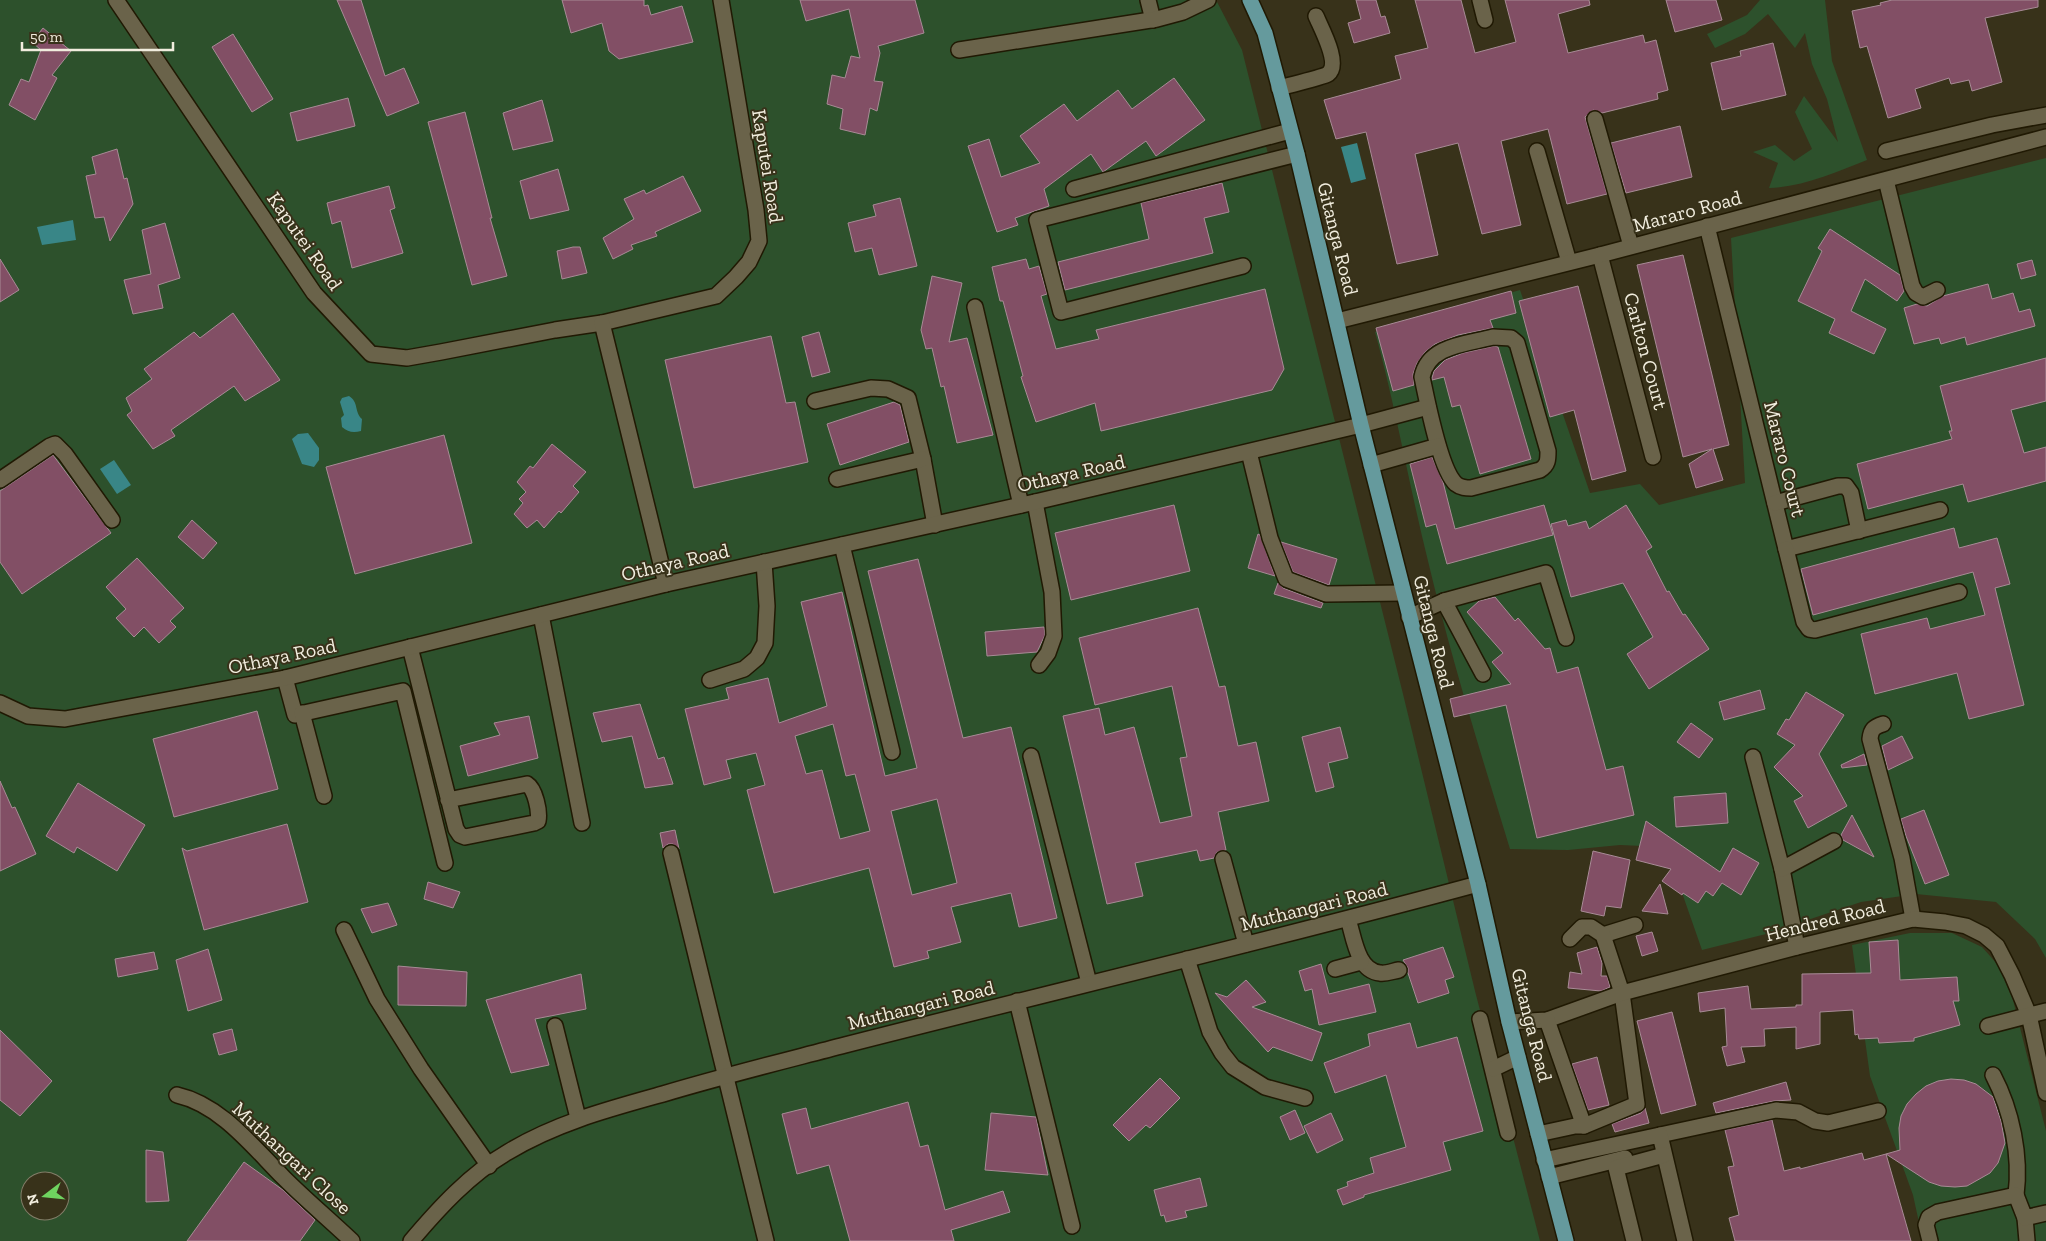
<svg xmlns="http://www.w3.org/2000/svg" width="2046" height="1241" font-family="'Zilla Slab',serif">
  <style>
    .green { fill: #2d512c; fill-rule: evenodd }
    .water { fill: #398687 }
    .building { fill: #824f65; stroke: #a88b96; fill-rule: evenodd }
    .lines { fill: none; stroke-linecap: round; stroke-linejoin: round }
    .minor-casing { stroke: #201903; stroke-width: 18 }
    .major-casing { stroke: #201903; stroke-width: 18 }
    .minor { stroke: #6a634a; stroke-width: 15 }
    .major { stroke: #659a9d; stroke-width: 15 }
    .labels { text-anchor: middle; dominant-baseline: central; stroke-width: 4; stroke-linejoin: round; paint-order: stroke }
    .street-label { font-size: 20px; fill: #f1edde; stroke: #38321a }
  </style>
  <rect width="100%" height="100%" fill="#38321a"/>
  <g class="green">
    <path d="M0,0H1216L1242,50L1403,694L1475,991L1540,1241H0ZM30,1181H60V1211H30Z"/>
    <path d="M1760,0H1825L1832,61L1867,160C1836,172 1803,187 1769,188L1778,163L1753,152L1775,145L1794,161L1812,149L1795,112L1804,96L1838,142L1827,99L1812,64L1805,33L1795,48L1768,14L1745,34L1715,48L1707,34L1747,15Z"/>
    <path d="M2046,158V958L2035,939L1996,902L1916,894L1861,902L1766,934L1702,950L1666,847L1620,845L1568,850L1510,849C1481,754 1451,658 1428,561C1409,485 1396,408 1375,332L1520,290L1590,493L1640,484L1659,505L1745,483L1731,238Z"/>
    <polygon points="1910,933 1952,933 1982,947 1998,965 2013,1000 2046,1131 2046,1241 1923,1241 1913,1195 1870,1076 1852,945"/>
  </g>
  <g class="water">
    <polygon points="1357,143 1366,179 1351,183 1341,147"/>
    <polygon points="73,220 76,240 42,245 37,227"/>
    <path d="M349,396C359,402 354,412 362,419L361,431C353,433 348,432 342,427L341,418L344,415L340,402L342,398Z"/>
    <polygon points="308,433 319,448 319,460 314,467 302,464 292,439 298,434"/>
    <polygon points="114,460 131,485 117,494 100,469"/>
  </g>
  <g class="building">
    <polygon points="337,0 361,0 385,76 404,68 419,103 387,116"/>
    <polygon points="562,0 644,0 644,6 648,5 651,15 682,6 693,42 619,59 609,51 602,23 571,33"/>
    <polygon points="800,0 915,0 924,33 878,46 880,53 874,81 883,82 877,111 870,108 865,135 840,129 843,109 827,104 832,75 845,78 851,56 860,58 849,9 806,21"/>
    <polygon points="1356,0 1376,0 1381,17 1385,16 1390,33 1354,43 1348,23 1361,19"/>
    <polygon points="1415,0 1461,0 1475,53 1516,42 1505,0 1589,0 1590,5 1558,14 1568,53 1643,35 1645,43 1656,40 1668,90 1657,93 1658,99 1602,113 1593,110 1585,117 1607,194 1567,204 1548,129 1501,141 1521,225 1482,234 1458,143 1415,154 1438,255 1397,264 1366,132 1336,139 1324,100 1401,79 1395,56 1428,48"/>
    <polygon points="1666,0 1716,0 1722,20 1675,32"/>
    <polygon points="1892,0 2038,0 2038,7 1985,18 2002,82 1972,91 1969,80 1951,84 1949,78 1915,89 1921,108 1888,118 1867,46 1860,48 1852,11 1881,5 1880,3"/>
    <polygon points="43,28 71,51 52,75 57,78 35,120 9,105 21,79 29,82 41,50 32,42"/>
    <polygon points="233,34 273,99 252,112 212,47"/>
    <polygon points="1773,43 1786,95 1722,110 1711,63 1741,56 1740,51"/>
    <polygon points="1174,78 1205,120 1156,156 1146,141 1103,172 1091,154 1044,189 1049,206 1015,218 1018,225 997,232 968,146 989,139 1001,177 1040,163 1020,136 1064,104 1077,121 1118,90 1132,109"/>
    <polygon points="348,98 355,126 297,141 290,113"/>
    <polygon points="542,100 553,141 513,150 503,113"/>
    <polygon points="465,112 492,218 490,218 507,276 472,285 428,122"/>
    <polygon points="1680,126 1692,177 1626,193 1611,143"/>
    <polygon points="117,149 124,179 127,178 133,204 110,241 104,217 95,218 86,176 96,174 92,157"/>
    <polygon points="558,169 569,210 530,219 520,181"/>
    <polygon points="683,176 701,211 655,232 657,236 631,245 633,249 613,259 603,238 634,219 624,199 644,190 646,194"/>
    <polygon points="1222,183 1229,212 1204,218 1213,253 1065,290 1058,262 1149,239 1141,203"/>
    <polygon points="389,186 395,208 390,210 403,253 352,268 341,221 332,224 327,203"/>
    <polygon points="900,198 917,266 879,275 872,248 855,252 848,223 876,216 873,205"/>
    <polygon points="165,223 180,278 158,285 163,308 133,314 124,280 151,274 142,230"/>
    <polygon points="1830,229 1900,275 1904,291 1897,301 1865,279 1851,311 1886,329 1874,354 1829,333 1835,319 1798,301 1822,251 1818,248"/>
    <polygon points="573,247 580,247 587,273 562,279 557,251"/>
    <polygon points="1683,255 1729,445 1713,449 1723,480 1696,488 1689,464 1712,449 1683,457 1637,265"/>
    <polygon points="0,259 19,290 0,302"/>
    <polygon points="1026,259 1029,269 1039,266 1047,294 1041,296 1056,349 1099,339 1096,330 1265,289 1284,369 1272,390 1101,431 1095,403 1036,422 1021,377 1023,376 1003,301 1000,301 992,267"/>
    <polygon points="2032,260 2036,275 2021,279 2017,264"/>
    <polygon points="932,276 962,283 949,342 967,338 993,435 957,443 944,386 941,387 932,348 926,349 921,330"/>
    <polygon points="1988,284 1992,299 2013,293 2019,312 2030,309 2035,326 1967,345 1965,337 1941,344 1939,338 1914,344 1904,308 1917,304 1927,306 1943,296"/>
    <polygon points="1578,286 1626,471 1592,480 1574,410 1550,417 1519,301"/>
    <polygon points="1511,291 1516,313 1490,320 1493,328 1458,335 1435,344 1425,352 1417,363 1413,374 1414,385 1393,391 1376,328"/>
    <polygon points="233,313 280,380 245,401 234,386 171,430 175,436 153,449 127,415 132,411 126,398 152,379 144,369 194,332 200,338"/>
    <polygon points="819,332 830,372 812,377 802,337"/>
    <polygon points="771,336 786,403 795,402 808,462 694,488 665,360"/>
    <polygon points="1494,346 1498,347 1531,459 1480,474 1460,405 1452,407 1444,377 1432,380 1432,378 1434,371 1445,360 1463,353"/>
    <polygon points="2046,358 2046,401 2011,410 2024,453 2046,447 2046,481 1968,502 1963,484 1868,509 1857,464 1952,439 1949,431 1952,431 1940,386"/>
    <polygon points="894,402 900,405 909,442 840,465 827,424"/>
    <polygon points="444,435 472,543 355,574 326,467"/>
    <polygon points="552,444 586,472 573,486 579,492 561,513 559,511 544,528 537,520 527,528 514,514 523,503 519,499 526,492 517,482 530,466 533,468"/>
    <polygon points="53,455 111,533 22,594 0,562 0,491"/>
    <polygon points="1432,457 1443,482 1455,529 1544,505 1553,535 1447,564 1436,524 1426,527 1410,464"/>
    <polygon points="1174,505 1190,571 1071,600 1055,533"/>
    <polygon points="1626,505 1652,547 1646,551 1667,592 1669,591 1683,615 1685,614 1709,649 1649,689 1627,654 1653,637 1623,583 1571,597 1551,524 1566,520 1568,526 1586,521 1589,529"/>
    <polygon points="192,520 217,543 203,559 178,537"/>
    <polygon points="1954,528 1959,548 1997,538 2010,584 1995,588 2024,705 1969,719 1957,673 1875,694 1861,634 1927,618 1930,629 1985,615 1973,572 1813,615 1801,569"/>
    <polygon points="1258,534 1260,535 1275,576 1248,568"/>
    <polygon points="1281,542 1337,559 1329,585 1293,572"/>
    <polygon points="137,558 184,608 170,621 176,627 159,643 144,627 134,637 116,618 126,609 106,587"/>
    <path d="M918,559L963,738L1011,727L1057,918L1019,927L1011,893L951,907L961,942L927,951L929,958L894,967L869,868L774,893L747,790L765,785L756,753L726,760L731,778L704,785L685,709L729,699L726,688L768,678L779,723L827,706L801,602L842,592L885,776L917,768L868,571ZM833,724L846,776L855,774L870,831L840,839L822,770L806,774L795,736ZM937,799L957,883L912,895L891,811Z"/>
    <polygon points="1278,583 1283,588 1323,603 1321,608 1274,594"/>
    <polygon points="1495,597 1515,621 1518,618 1545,649 1550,648 1557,673 1578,667 1606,770 1623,766 1634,815 1537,838 1506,705 1454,717 1450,699 1511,684 1492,662 1503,653 1467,612 1479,601"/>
    <polygon points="1198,608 1219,687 1225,686 1238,746 1256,742 1269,801 1218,812 1226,850 1217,852 1214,858 1200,861 1197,850 1135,863 1143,896 1107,904 1063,716 1099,708 1105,735 1134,727 1160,823 1192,816 1180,758 1187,757 1172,686 1095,705 1079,638"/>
    <polygon points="1044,627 1045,635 1037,652 987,656 985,632"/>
    <polygon points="1760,690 1765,709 1724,720 1719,702"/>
    <polygon points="1806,692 1844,715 1819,754 1847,806 1808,828 1794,801 1803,796 1774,767 1795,745 1777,734 1786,719 1789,720"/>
    <polygon points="640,704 658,759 664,757 673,784 645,788 632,736 602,742 593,713"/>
    <polygon points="257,711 278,789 174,817 153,739"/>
    <polygon points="529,716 538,758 468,776 460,746 500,735 494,723"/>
    <polygon points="1691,723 1713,739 1699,758 1677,742"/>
    <polygon points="1340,727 1348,758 1328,763 1334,787 1316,792 1302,737"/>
    <polygon points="1902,736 1913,758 1888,770 1882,746"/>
    <polygon points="1864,754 1867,765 1842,768 1841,765"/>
    <polygon points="0,781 12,808 15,807 36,854 0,871"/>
    <polygon points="78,783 145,825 117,871 77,847 74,853 46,836"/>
    <polygon points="1726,793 1728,823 1676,827 1674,797"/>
    <polygon points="1924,810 1949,875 1925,884 1906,836 1901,819"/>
    <polygon points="1852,815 1874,857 1843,840 1841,835"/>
    <polygon points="1646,821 1720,872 1733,848 1759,863 1741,895 1722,883 1713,896 1706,891 1698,903 1683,893 1682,895 1662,881 1671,869 1636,860"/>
    <polygon points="287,824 308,902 204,930 182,848 187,851"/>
    <polygon points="675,830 679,849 673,844 668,844 663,848 660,833"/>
    <polygon points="1593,851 1630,860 1621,908 1606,906 1604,916 1581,911"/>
    <polygon points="428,882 460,892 453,908 424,899"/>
    <polygon points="1660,884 1668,914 1642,911"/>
    <polygon points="388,903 397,925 372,933 361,909"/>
    <polygon points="1652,932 1658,951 1642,956 1636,936"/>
    <polygon points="1898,940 1900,980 1957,977 1959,1001 1953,1001 1960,1025 1914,1038 1914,1041 1879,1043 1878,1038 1859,1039 1858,1034 1855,1035 1853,1010 1820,1012 1820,1044 1796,1049 1796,1027 1764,1029 1765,1046 1741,1047 1745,1062 1727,1066 1722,1047 1727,1046 1725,1008 1700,1012 1698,993 1748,986 1751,1009 1796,1007 1796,1005 1802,1005 1802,974 1871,973 1869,942"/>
    <polygon points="1443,947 1454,977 1445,980 1449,993 1418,1003 1408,973 1408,968 1403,960"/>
    <polygon points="1597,947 1602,963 1601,976 1607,976 1610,987 1601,991 1568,988 1570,972 1582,974 1577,953"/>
    <polygon points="208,949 222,1000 188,1011 176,960"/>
    <polygon points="154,952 158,969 118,977 115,959"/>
    <polygon points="1321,964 1329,994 1369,984 1376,1012 1319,1025 1312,989 1305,991 1299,971"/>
    <polygon points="398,966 467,972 466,1006 398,1005"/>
    <polygon points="581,974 586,1009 535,1019 549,1065 511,1073 486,1000"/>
    <polygon points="1246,980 1266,1002 1252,1007 1322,1033 1312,1061 1273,1047 1268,1052 1215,993 1227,997"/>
    <polygon points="1672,1012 1696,1105 1661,1114 1637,1021"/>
    <polygon points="1410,1023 1417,1048 1457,1037 1483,1131 1443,1142 1451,1170 1364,1195 1364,1197 1343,1205 1337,1190 1348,1186 1347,1182 1374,1173 1370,1158 1406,1147 1386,1075 1335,1093 1324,1063 1370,1046 1368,1034"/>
    <polygon points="232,1029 237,1050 219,1055 213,1034"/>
    <polygon points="0,1030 52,1081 20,1116 0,1100"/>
    <polygon points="1597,1057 1609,1105 1588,1110 1572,1064"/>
    <polygon points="1160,1078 1180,1098 1150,1128 1146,1125 1129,1141 1113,1125"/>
    <polygon points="1951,1079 1964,1080 1976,1084 1993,1097 2001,1121 2005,1143 1998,1163 1990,1173 1967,1186 1955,1187 1941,1186 1929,1182 1886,1154 1900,1150 1899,1128 1901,1116 1907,1104 1916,1094 1926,1086 1938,1081"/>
    <polygon points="1786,1082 1791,1100 1774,1101 1716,1113 1713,1103"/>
    <polygon points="908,1102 920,1147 928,1145 945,1210 1003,1191 1010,1212 951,1230 954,1241 850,1241 829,1165 797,1174 782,1114 806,1108 811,1129"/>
    <polygon points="1645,1108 1649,1123 1615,1132 1612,1124 1641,1113"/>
    <polygon points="1295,1110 1305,1133 1290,1140 1280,1117"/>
    <polygon points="991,1113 1036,1117 1048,1175 985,1170"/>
    <polygon points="1331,1113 1343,1140 1317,1153 1304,1126"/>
    <polygon points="1772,1120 1784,1171 1800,1167 1800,1169 1862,1153 1864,1160 1886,1154 1911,1241 1735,1241 1729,1218 1739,1215 1728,1167 1734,1166 1725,1130"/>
    <polygon points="146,1150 163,1152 169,1201 146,1202"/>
    <polygon points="244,1162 283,1190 315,1220 300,1241 187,1241"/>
    <polygon points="1200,1178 1207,1206 1185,1211 1187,1217 1166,1222 1164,1215 1161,1216 1154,1190"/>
  </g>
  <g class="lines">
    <g class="minor-casing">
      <g id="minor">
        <polyline points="116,0 314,293 371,354 407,358 441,352 555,330 602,323 716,296 736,277 749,262 759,241 756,210 721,0"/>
        <polyline points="1148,0 1153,20"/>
        <polyline points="1480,0 1485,20"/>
        <polyline points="959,50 1157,19 1183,12 1208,0"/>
        <path d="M1279,88C1289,85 1321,78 1328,74C1341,64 1321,28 1316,16"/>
        <polyline points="1595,119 1631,246"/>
        <polyline points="1537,151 1569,262"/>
        <polyline points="1886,151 1992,125 2046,115"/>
        <polyline points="1886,180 1912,286 1916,293 1923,297 1937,290"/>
        <polyline points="1074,189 1290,131"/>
        <polyline points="1707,226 1786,549 1940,510"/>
        <polyline points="1600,255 1653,457"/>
        <polyline points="1243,266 1061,312 1037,220 1297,154"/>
        <polyline points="975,307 1021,505"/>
        <polyline points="1337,321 1600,255 2046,137"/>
        <polyline points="602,323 666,584"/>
        <path d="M1493,337L1511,338L1517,343L1548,451C1548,460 1548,465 1540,470L1471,488C1466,488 1461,488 1456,484C1440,470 1427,400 1422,377C1428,345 1467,344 1493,337Z"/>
        <polyline points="815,401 871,388 888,389 908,398 923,459 935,525"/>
        <polyline points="1249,452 1270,538 1286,579 1326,594 1403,593"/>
        <polyline points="1371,465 1438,446"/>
        <polyline points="837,479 923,459"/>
        <polyline points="0,480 50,446 55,444 65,454 112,520"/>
        <polyline points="1035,502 1052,592 1054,636 1048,653 1039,665"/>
        <polyline points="1775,503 1838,486 1846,486 1851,493 1859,531"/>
        <polyline points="842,545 892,752"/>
        <polyline points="1786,549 1804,622 1809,629 1815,630 1959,592"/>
        <polyline points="1444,601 1483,674"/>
        <polyline points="541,615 582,823"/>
        <polyline points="1409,617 1444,601 1546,573 1566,638"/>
        <path d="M410,647L456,829L460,835L465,837L534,823L538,821C540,811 535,789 527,784L448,800"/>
        <polyline points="285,678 295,715 403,691 445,863"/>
        <polyline points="710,680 744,669 757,658 765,643 767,606 764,562"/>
        <polyline points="0,703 28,716 65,719 285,678 666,584 1035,502 1361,425 1428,407"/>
        <polyline points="302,713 324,796"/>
        <path d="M1883,724C1874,727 1871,729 1870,739L1902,858L1913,919"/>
        <polyline points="1031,756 1089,983"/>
        <polyline points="1753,757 1782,869 1797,947"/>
        <polyline points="671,853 766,1241"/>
        <polyline points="1223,859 1246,944"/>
        <polyline points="1782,869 1834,841"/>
        <path d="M1348,919C1354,937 1357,971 1380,973C1386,974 1393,971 1399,970"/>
        <polyline points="344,930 377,999 421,1069 489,1166"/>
        <polyline points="1603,935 1635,925"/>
        <polyline points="1570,939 1582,927 1591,927 1603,935 1622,993 1637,1104 1584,1126"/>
        <polyline points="1187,959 1210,1032 1222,1053 1233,1067 1265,1087 1305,1098"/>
        <polyline points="1335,969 1361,962"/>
        <polyline points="1017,1001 1072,1226"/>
        <polyline points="1480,1019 1508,1133"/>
        <polyline points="1509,1022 1547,1020 1622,993 1797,947 1913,919 1945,922 1966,926 1984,935 1997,946 2012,975 2029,1015 2046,1093"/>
        <polyline points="555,1026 578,1118"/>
        <polyline points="1988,1026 2046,1011"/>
        <polyline points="1493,1069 1518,1057"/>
        <path d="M1993,1075C2012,1111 2021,1156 2016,1195"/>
        <path d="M177,1095C221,1105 253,1147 284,1178C306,1200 330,1220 352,1241"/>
        <polyline points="1538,1134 1575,1126 1584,1126 1547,1020"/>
        <polyline points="1660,1135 1776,1110 1798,1112 1815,1121 1828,1123 1878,1111"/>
        <polyline points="1544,1160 1660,1135 1685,1241"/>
        <polyline points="1549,1177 1625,1158"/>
        <polyline points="2025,1218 2027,1241"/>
        <path d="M411,1241C439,1208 470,1174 508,1152C556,1123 609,1109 663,1094C723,1076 784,1061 845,1045C1056,991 1268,941 1478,884"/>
        <polyline points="1634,1241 1616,1168 1664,1155"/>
        <polyline points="1930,1241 1926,1225 1929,1217 1938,1212 2016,1195 2025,1218 2046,1213"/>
      </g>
    </g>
    <g class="major-casing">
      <polyline id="major" points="1250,0 1265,33 1297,154 1361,425 1478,884 1509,1022 1566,1241"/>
    </g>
    <use href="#minor" class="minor"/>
    <use href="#major" class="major"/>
  </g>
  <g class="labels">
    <g class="street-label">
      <text transform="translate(768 166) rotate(81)">Kaputei Road</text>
      <text transform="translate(1687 211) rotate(-15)">Mararo Road</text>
      <text transform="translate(1338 239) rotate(76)">Gitanga Road</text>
      <text transform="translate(305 241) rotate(55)">Kaputei Road</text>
      <text transform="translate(1646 351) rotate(75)">Carlton Court</text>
      <text transform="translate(1785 459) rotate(76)">Mararo Court</text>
      <text transform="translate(1071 473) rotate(-13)">Othaya Road</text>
      <text transform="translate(675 562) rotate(-13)">Othaya Road</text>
      <text transform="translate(1434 632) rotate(76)">Gitanga Road</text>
      <text transform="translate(282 656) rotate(-12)">Othaya Road</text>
      <text transform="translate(1314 906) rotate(-14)">Muthangari Road</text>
      <text transform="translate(1825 920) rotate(-14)">Hendred Road</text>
      <text transform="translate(921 1005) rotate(-14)">Muthangari Road</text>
      <text transform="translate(1532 1025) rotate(76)">Gitanga Road</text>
      <text transform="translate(292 1158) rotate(43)">Muthangari Close</text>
    </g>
  </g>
  <g transform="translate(45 1196) rotate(254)"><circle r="24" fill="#38321a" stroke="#827d68"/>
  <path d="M0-4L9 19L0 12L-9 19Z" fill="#6fd35f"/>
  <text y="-8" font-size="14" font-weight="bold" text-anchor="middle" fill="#f1edde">N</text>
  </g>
  <path d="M22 42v8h151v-8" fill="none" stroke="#f1edde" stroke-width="2.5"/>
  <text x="30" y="42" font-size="15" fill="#f1edde" stroke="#38321a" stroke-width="4" paint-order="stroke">50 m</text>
</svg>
